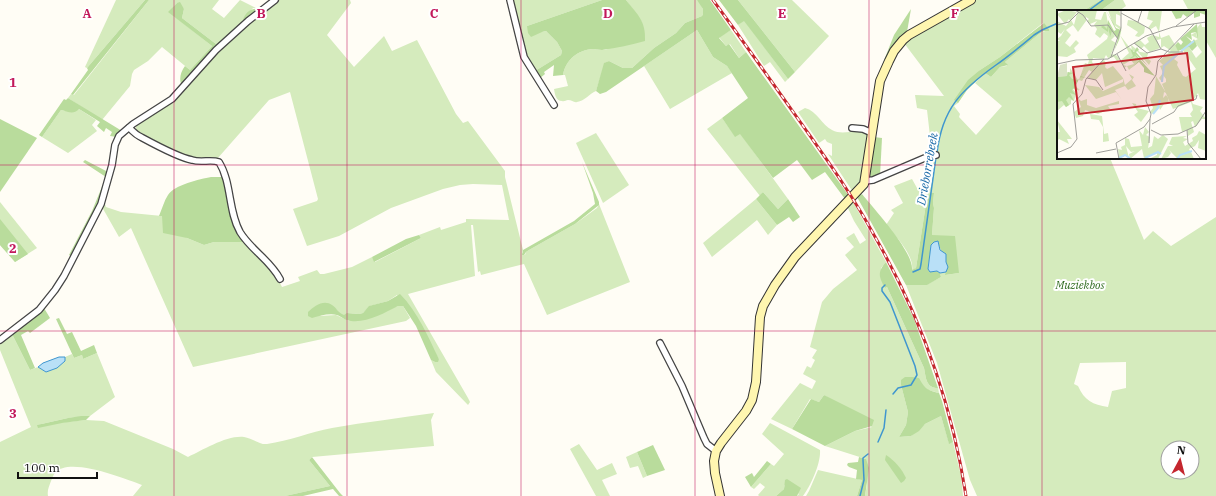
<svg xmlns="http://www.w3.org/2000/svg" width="1216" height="496" font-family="'IBM Plex Serif',serif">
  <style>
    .green { fill: #d5ebbd; fill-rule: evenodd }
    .forest { fill: #b9dc9c }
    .water { fill: #b9e0f7; stroke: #3f96cf }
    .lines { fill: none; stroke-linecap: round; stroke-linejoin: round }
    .stream { stroke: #3f96cf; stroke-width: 1.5 }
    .street-casing { stroke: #444; stroke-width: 8 }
    .secondary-casing { stroke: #333; stroke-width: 10 }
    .street { stroke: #fff; stroke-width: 5.5 }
    .secondary { stroke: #fff6b0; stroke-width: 8 }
    .rail-casing { stroke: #c4262e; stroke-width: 3 }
    .rail { stroke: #fff; stroke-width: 1.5; stroke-dasharray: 4.5; stroke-linecap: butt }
    .grid { fill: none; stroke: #c2185b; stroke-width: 1; stroke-opacity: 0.55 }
    .labels { text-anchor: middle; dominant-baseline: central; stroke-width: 4; stroke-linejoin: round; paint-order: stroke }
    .park-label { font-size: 11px; font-style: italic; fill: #2f6b1f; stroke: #fff }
    .water-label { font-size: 12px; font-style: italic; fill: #1768a6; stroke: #fff }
    .inset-river { fill: none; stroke: #b9e0f7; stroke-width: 2 }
    .inset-road { fill: none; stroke: #a09f9a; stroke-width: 1 }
    .view { fill: #c4262e; fill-opacity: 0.15; stroke: #c4262e; stroke-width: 2 }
    .inset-edge { fill: none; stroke: #111; stroke-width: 2 }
    .grid-label { font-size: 13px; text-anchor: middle; font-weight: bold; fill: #c2185b; stroke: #fff; stroke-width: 4; stroke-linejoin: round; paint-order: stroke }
  </style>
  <rect width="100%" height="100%" fill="#fffdf5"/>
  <g class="green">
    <polygon points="116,0 145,0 87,68 85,67"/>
    <polygon points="149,0 219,0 212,9 224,18 240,0 256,8 253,8 243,20 216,44 182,18 184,9 177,3 169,12 212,46 190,70 162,47 148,61 134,70 132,74 130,86 102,120 68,98 71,94 74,95"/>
    <path d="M279,0H350L351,3L327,35L354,67L384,36L392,51L417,40L456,114L463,123L468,121L505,171V177L523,250L522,253L525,255L526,252L529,250L575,224L597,208L599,204L630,282L547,315L524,264L481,275L480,271L478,272L473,225H471L475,276L408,294L468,398L470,402L468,405L436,372L431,360L435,362L439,359L397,295L388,301L370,306L363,313L359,314L348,313L345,316L340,314L336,309L319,316L336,315L349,321L398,306H403L410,318L406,321L193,367L131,228L119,237L102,207L105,204L106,207L121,212L162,216L187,238L204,245L214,242H245L274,271L282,287L300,281L298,277L317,270L320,274H324L352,267L372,257L375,262L421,238L419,235L440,227L441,230L466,222V219L509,220L502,185L473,184L460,185L443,189L391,208L339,236L307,246L293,209L317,201L318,199L290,92L269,100L217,159C210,157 202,160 195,158C175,154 156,142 138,133L136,130V125L175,100L205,63L254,19Z"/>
    <polygon points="513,0 602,0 527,26 542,32 546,31 557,42 562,51 561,55 535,71 525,53"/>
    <path d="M626,0H697L700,2L703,9V14L702,16L685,23L676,33L654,48L632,68H623L609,61L605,63L596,91C589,94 585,101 577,102C574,103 572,100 568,100C566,100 564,102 562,101C556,101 555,95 554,89L568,86L565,75H563C566,60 577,50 593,49C598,49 603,51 608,49C617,44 633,29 642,22Z"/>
    <polygon points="738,0 792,0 829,36 795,72"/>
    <path d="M976,0H1101L1083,11H1058V158H1110L1144,240L1153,231L1171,246L1216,217V496H977L970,480L937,363L906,285H926L941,277L940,273L946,272L945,275L959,273L932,235L934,208L933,203L934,193L930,192L926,204L916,268L912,271C915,256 895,235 886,225L894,213L891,210L903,203L894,186L912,179L917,188L931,187L934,171L927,110L917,108L915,95L944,96L904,43L911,36ZM1043,23L1049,29L1039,34L1005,62L1007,66L1000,67L991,77L985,73L975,83L1002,106L976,135L959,117L960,114L954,106L958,103L980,70L1000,57ZM1126,362V388L1112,391L1108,407C1093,405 1084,400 1078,386L1074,384L1080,363ZM1168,448H1192V472H1168Z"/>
    <polygon points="1115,0 1123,0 1126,6 1119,11 1100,11"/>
    <polygon points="1183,0 1216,0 1216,58 1205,39 1205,11 1189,11"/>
    <polygon points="744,20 788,79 785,82 770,62 764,66 738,25"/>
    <polygon points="697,30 713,57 727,66 732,73 670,109 644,66"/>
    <polygon points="731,30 746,52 739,58 730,44 726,46 719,37"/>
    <path d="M805,108C817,111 822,125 832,130C843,136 856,128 867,134L862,182L853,192L828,154L832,156V144L827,142L825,139L819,143L798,112Z"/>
    <polygon points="79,109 96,120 92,125 97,131 68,153 42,137 61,110 70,112"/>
    <polygon points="722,118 735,136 740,133 788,199 778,209 763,192 760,196 707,129"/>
    <polygon points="596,133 629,185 603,203 576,143"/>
    <polygon points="756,199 777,225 768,235 757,220 712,257 703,243"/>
    <path d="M852,200L886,262L881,268L884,286L885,288L887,287L924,368C926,378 926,388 938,388L939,393L928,390L923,386L901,385L908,412L906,425L899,437L911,436L925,424L941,416L949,443L953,442L961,476L963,496H865L867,485L866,459L825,446L855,431L872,427L824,395L819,402L810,399L792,429L771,419L800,383L812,389L816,381L803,374L807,366L811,368L815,360L812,358L817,350L810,347L822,302L833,289L857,270L845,255L854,247L846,238L854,233L860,244L866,240L854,221L846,204Z"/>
    <polygon points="0,202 37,248 15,262 0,245"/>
    <path d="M12,334L30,370L38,367L46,372L65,361V357L72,354L74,358L82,355L83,359L97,353L115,397L90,416L68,418L37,425L86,420L104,421L173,449L188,457C203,450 227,435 244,437C252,438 260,445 267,444C289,441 310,432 332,428C366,422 400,418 434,413L431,420L434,446L312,457L309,460L330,486L285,496H133L142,485C125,479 69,456 55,473C53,475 52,479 51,481C49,487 47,490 48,496H0V442L31,427L0,350V344Z"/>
    <path d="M770,423L820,450C821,463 811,485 803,496H797L799,494L784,485V489L776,496H759L758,495L765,487L760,483L754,489L751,487L771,464L774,466L784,454L762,434Z"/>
    <polygon points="579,444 597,470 612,463 617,474 602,480 610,496 596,496 570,449"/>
    <polygon points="637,452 647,476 643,478 638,466 630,468 626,457"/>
    <polygon points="818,470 862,480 857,496 806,496 809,491"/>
  </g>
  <g class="forest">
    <polygon points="145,0 149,0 73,95 71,94 88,70 87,68"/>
    <path d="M602,0H626C638,15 646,21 645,41C631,45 617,48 602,50C599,50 596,49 593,49C577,50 566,60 563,75L553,76L554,65L544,72L545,74L539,79L535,71L561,55L562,51L557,42L546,31L542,32L531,37L528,33L527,26Z"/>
    <polygon points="697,0 710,0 731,30 719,38 726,46 729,44 739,58 746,52 849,196 845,199 825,172 812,180 797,160 773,178 740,134 735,137 722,118 748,98 727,66 713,57 697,30 606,92 600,94 596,91 604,63 609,61 623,68 632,68 654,48 676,33 685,23 702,16 703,14 703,9"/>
    <polygon points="719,0 738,0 795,72 788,79 744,21 738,25"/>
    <polygon points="1101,0 1115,0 1100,11 1083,11"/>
    <path d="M180,2L184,9L182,18L216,44L243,20C245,12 253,6 261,10L183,85L181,84C179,78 181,71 185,66L190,70L212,46L168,12L177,3Z"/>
    <polygon points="911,9 907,32 877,78 894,35"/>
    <polygon points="1044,23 1049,29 1049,31 1044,31 1039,34 1005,62 1008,65 1000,67 991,77 985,73 967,90 958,103 954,100 968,80 980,70 1000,57"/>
    <path d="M68,98L122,131L117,137L110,136L112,132L106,128L104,132L97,126L100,122L79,109C73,115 69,112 61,110L42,137L39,135L64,99L66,100Z"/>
    <polygon points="0,119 37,138 0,192"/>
    <polygon points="874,137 882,138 880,176 869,178"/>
    <polygon points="85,160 108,172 103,194 72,257 69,255 92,211 106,177 83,162"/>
    <polygon points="582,162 599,202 599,205 575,224 529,250 526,252 524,255 522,255 523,250 574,221 595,204 593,193"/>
    <path d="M211,177H223L245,242H214L204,245L187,238L163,233L162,216H159C162,209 164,201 168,195C174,185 200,179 211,177Z"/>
    <polygon points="763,192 778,209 788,199 800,217 793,222 789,217 777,225 756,199"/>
    <path d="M930,192L934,193L933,203L934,208L932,235L955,236L959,273L945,275C949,257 941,256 938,241L934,242L931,245L928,269L930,272L937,271L940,273L941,277L927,285H906L857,197L862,194C874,209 914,252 912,270L916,268L926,204Z"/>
    <polygon points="0,219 28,254 15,262 0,245"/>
    <polygon points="419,235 421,238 374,262 372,257 406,239"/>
    <path d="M886,262L914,319L938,388C926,388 926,378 924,368L887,287L885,288C879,277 877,272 886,262Z"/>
    <path d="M400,294C418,312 428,337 439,359L438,362H435L431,360L416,326L403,306H398C384,313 367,323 351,321C346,321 342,317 337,315C329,313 319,316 312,318L308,316V312C314,306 324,299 332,305C337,308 338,313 344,315L347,313L359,314L363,313L369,306L388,301Z"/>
    <polygon points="44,308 50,318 30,333 28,331 21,335 35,368 30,370 12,334"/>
    <polygon points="59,318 67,334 72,332 81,351 94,345 97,353 83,359 82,355 74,358 56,319"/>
    <path d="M905,377H912L919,378C925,389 927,390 939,393L942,401L953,442L949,444L941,416L925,424L919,431L911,436L899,437L906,425L908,412L901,385V380Z"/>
    <polygon points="824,395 874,420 872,426 855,431 825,446 792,429 811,399 819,402"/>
    <polygon points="81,416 90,416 86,420 62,423 38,428 37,425 68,418"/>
    <polygon points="653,445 665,470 647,476 637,452"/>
    <path d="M886,455C894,460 902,469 906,478L904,481L901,483L885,460Z"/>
    <polygon points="312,457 340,493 343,496 339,496 333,489 303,496 285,496 330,486 309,460"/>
    <polygon points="859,457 866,459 869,468 865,496 857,496 862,480 856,479 857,470 849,467 847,465 848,463 858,462"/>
    <polygon points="767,461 771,464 751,487 745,477 752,473 754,477"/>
    <polygon points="787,479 801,488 797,496 776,496 784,489 785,480"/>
  </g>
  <g class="water">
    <polygon points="938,241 940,250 946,254 946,262 948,267 946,272 940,273 937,271 930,272 928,269 931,245 934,242"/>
    <polygon points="59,357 65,357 65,361 57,368 46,372 38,367 43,363"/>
  </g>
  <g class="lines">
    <g class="stream">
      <polyline points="1088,11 1103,0"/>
      <path d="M937,153C942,109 961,90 996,65C1009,56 1022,45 1034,35L1042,30L1058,23"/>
      <polyline points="913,272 920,269 921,264 936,157"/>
      <polyline points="885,285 882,288 882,291 890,302 915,366 917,375 911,385 898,388 893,394"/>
      <polyline points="878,442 884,428 886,410"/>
      <polyline points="860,496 864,480 863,460 863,458 868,454"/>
    </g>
    <g class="street-casing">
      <g id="street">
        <polyline points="510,0 524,57 554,105"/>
        <path d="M129,128C132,130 135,134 139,136C152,143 177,157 192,160C201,163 211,159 219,162C232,183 228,211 240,232C251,250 270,260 280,279"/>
        <polyline points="852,128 863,129 872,133"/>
        <polyline points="865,181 873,180 927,157 936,155"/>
        <polyline points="0,340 39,310 55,290 64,276 101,204 112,165 115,145 119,136 133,124 172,99 216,50 248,21 275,0"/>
        <polyline points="660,343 682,386 704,438 707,444 716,451"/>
      </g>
    </g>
    <g class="secondary-casing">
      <polyline id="secondary" points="720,496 715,473 714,461 716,451 721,443 746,411 752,400 756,382 760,317 763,306 775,285 795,257 864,184 880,81 889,61 894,51 903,40 909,35 971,0"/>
    </g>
    <use href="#street" class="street"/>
    <use href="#secondary" class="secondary"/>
    <g class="rail-casing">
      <path id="rail" d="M713,0C743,41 772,82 801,123C827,160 853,196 874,235C920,315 952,404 966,496"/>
    </g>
    <use href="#rail" class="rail"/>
  </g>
  <path class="grid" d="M174,0V496M347,0V496M521,0V496M695,0V496M869,0V496M1042,0V496M0,165H1216M0,331H1216"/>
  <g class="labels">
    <g class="park-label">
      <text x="1080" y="285">Muziekbos</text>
    </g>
    <g class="water-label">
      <text transform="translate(927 169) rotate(-80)">Drieborrebeek</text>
    </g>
  </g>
  <g transform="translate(1057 10)">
    <rect width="149" height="149" fill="#fffdf5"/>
    <path d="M9,0L20,2L14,10L17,15L21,0H40L38,9L44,10L47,2H49L53,26L55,22L58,26L54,30L59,33L54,44L59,45L63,49L60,51L57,47L51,48L49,45L47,49L36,48L35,52L38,56L47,50L49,53L48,57L50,59L56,56L66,68L68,75L75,69L72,64L77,67L75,70L79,76L71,80L68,76L58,80L65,90L59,82L39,89L28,75L42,77L46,81L66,72V69L48,77L45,63L39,70L31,68L35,62L32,60L25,71L22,70L28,53L31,54L32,50L30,45L50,29L51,26L47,23L43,28L38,24L40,19L37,15L40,11L33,14L30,11L32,9L29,7V11L21,22L16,15L9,20L14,25L8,33L13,37L19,30L22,33L17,38L19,42L10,47L0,46V31H3L0,29L4,26L8,19L4,24L1,22L0,11L9,16L13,11L12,9L8,14L0,4ZM51,0H62L64,6L59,4V14L64,17V20L56,14ZM92,0H105L102,22L99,16L94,19L91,18L96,11L90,9ZM71,10L80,11L88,17L87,23L82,27L78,26L81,22L70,15ZM144,13L145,17H149V90L143,89L141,83L135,92L136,94L146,97L143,101L149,109H145L138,117L136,111L134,112L137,122L131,126L130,120L125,122L122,107H135L133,104L136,100L134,92L116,99L111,88L112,93L107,94L103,100L102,97L95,104L93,102L96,98L93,89L97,84L99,66L109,83L107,82L106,88L109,85L111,88L105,74L109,72V69L106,65L105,72L102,68L106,63L103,56L106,55L102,51L114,41L107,36L104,38V29L100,30L103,38L93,42L87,36L84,39L77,33L83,30L88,35L92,32L90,28L95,25L102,27V22L104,28L112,25L123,43L117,49L121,52L120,55L126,66L129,67L139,59L125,39L132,37L139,48L145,42L137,31L141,29L134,25L139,22L140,27V18ZM63,25L82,50L72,60L70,56L77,54L74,50L66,55L70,56L67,58L64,50L72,43ZM74,35L83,42L91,43L90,48L94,51L92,55L80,41H75ZM13,58L21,70L18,76L23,80L16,79L19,83L17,91L14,90V94L9,97L7,95L0,101V67L11,62L13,64ZM21,88L24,91L30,89V95L39,98L62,91V94L51,96L53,99L41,104L28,100L26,106L19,108L17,102L24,97ZM75,93L79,94L80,98L92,101L84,112L77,105L81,102ZM33,104L45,106L47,124L51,123L52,131L46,132V117L42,110L34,109ZM0,110L15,129H10L12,134L2,129L0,131V122H3ZM88,117L92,122L89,125L93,127L91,138L95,136L97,126L101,129L106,125L111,129L113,125L101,149H92L100,145V142L87,148L85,139L73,149L72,144L78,141L74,142L69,136L72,148L68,145L62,148L61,139L65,140L64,137L68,135V128L72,129L74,137L85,136L82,120L86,125ZM142,121L149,125V141L141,138L142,130L138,136L132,139L133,141L122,146L134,142L137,149H121L112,140L114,143L111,147L104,149L111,136H116L112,134L115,127L130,126L126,128L131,129L126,132L128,136L136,131L135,128L140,125Z" fill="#d5ebbd"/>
    <path d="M49,0L59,18L64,20L65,17L62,30L57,41L61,29L55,22L53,27L51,17V22L44,17L46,15L50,19L51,10L57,21L59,20ZM114,0H149V5L143,3V6L137,8V3L130,7L126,4L124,8L119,9ZM140,14L141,29L139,22L134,23L135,30L129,26L135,32L137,29L140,36L135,41L132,37L121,41L118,35L121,32L124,35L126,32L123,29ZM80,37L82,40L79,42L91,56L78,44L98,66L87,62V58L82,52L73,59L82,50L78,46L77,47L73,49L72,45L73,48L76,46L73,38L77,42ZM31,55L24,66L29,68L23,67L18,77L22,81L17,78L15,80L19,85L13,83L17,91L12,87L9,90L12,95L9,97L5,91L0,92V67L10,66L11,62L16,63L12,65L15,69L21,70Z" fill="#b9dc9c"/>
    <path d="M10,53V66L0,67L3,55Z" fill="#d9e3c4"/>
    <path class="inset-river" d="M124,41L137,31M105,72L107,56L122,43M96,104L101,98L103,90M62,148L68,145L74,149M88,148L101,142L104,144M120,149L123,145L135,141"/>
    <path class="inset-road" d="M18,0L26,5L34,16L51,15L61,29M64,3L93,19L104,39L112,42M81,12L85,0M0,15L12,12L22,2M119,16L140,0M77,33L90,43L104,39M112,42H126M60,44L69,61M54,47L64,18V0M0,54L19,50L51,49L89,26L116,17L149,12M30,68L39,70L46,80M95,114L117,102L121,96L139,89L140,85M94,120L104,125L121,124L139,116L149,101M130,120L131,133L144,149M92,133L93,109M0,143L14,137L20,129L16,94L25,84L29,69L47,49M39,143L59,139M62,149L59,133L87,117L93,109L94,104L89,91L91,77L99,65L101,51L137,14"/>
    <path class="view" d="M130,43L136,90L22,104L16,57Z"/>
    <rect width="149" height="149" class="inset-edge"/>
  </g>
  <g class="grid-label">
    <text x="87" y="18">A</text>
    <text x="261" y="18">B</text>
    <text x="434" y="18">C</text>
    <text x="608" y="18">D</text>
    <text x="782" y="18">E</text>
    <text x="955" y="18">F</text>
    <text x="13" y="87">1</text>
    <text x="13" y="253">2</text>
    <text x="13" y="418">3</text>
  </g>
  <g transform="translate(1180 460) rotate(7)"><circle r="19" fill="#ffffff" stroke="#a0a0a0"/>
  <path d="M0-3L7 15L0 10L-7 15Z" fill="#c4262e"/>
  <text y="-6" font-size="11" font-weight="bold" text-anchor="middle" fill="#111111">N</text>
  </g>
  <path d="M18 472v6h79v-6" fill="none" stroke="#111111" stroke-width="2"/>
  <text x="24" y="472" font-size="12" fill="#111111" stroke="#ffffff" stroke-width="3" paint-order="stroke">100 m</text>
</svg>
